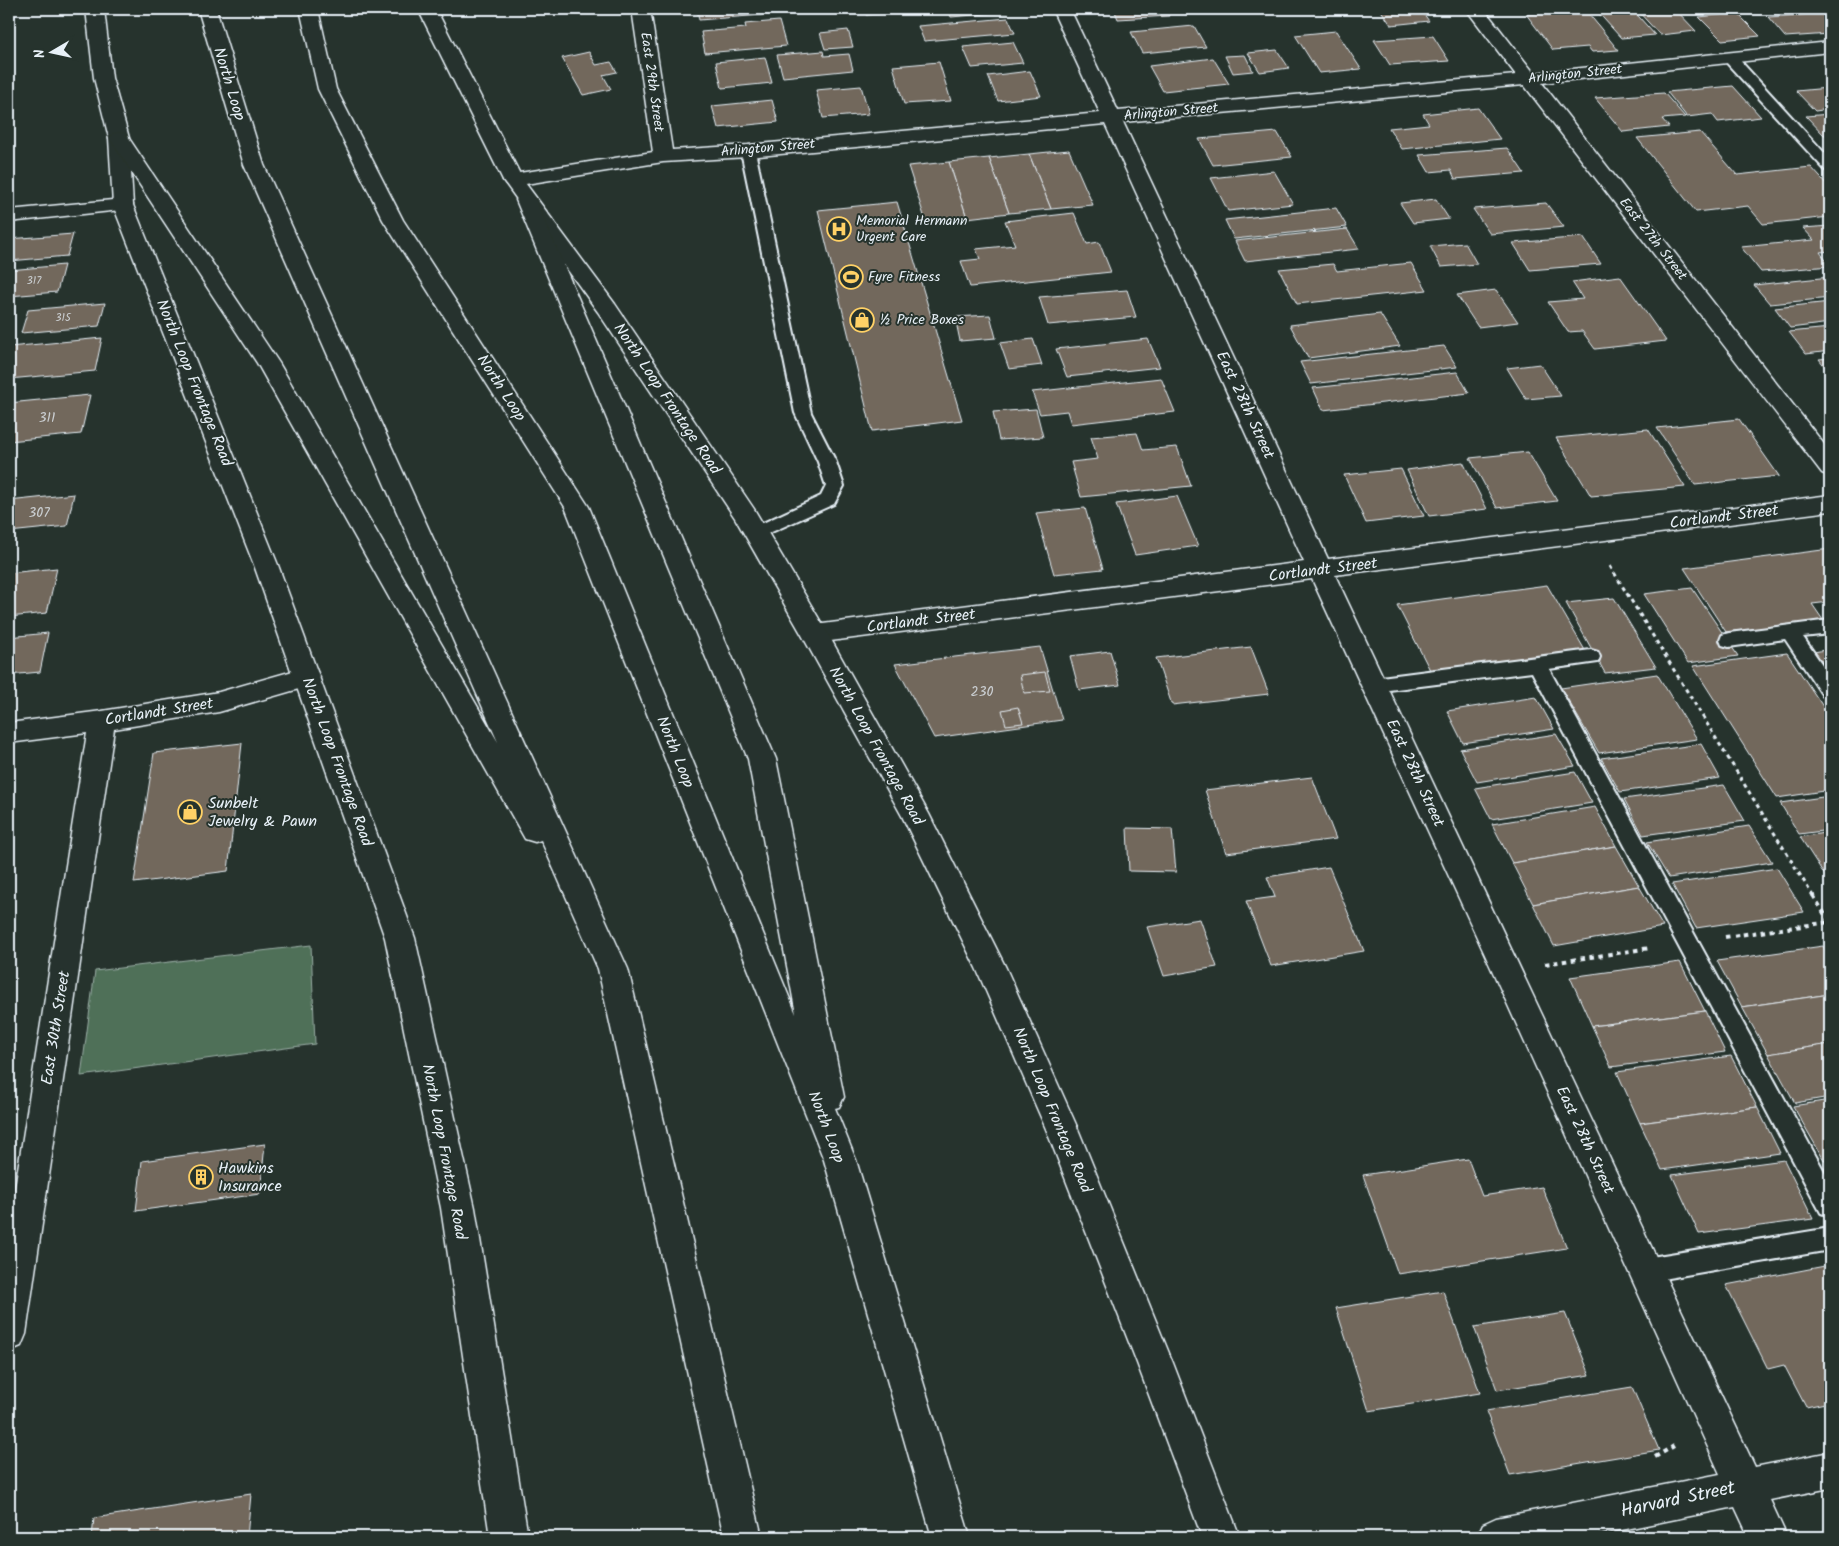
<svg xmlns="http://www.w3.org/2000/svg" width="1839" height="1546" font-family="Kalam,sans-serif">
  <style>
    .green { fill: #506f58; stroke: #9cb0a8 }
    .building { fill: #72675b; stroke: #e8f1f8 }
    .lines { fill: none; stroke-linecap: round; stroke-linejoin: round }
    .lane-casing { stroke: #e8f1f8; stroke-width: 4 }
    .street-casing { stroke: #e8f1f8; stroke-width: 3 }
    .secondary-casing { stroke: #e8f1f8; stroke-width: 3 }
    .highway-casing { stroke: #e8f1f8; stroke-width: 3 }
    .path-far1 { stroke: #e8f1f8; stroke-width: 3; stroke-dasharray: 4 4; stroke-linecap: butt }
    .path { stroke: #e8f1f8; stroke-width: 4; stroke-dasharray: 4.5 4.5; stroke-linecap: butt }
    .lane { fill: #26332d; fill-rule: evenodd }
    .street { fill: #26332d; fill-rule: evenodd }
    .secondary { fill: #26332d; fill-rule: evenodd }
    .highway { fill: #26332d; fill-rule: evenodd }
    .labels { text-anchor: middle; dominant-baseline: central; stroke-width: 4; stroke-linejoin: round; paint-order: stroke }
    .far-number-label { font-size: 11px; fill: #caced1 }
    .far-street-label { font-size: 14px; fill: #e8f1f8; stroke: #26332d }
    .far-poi-label { font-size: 14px; fill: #e8f1f8; stroke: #26332d; text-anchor: start }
    .number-label { font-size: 14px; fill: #caced1 }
    .street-label { font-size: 16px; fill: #e8f1f8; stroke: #26332d }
    .poi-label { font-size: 16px; fill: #e8f1f8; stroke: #26332d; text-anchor: start }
    .near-street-label { font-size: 19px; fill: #e8f1f8; stroke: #26332d }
  </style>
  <rect width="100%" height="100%" fill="#26332d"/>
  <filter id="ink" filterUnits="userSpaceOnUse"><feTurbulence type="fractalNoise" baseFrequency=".02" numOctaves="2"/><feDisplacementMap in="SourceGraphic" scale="10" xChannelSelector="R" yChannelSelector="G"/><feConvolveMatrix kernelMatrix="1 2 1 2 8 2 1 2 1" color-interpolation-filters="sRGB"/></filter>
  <g filter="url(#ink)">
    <polygon class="green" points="311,945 315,1044 81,1076 95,971"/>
    <g class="building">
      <polygon points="697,9 761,9 762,15 699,20"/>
      <polygon points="864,9 899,9 900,12 866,15"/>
      <polygon points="948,9 1007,9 1008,12 951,17"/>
      <polygon points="1114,9 1166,9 1169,16 1118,19"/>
      <polygon points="1380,9 1420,9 1429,21 1391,25"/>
      <polygon points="1554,9 1585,9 1618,50 1592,52 1588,47 1553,50 1526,14 1556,12"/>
      <polygon points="1595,9 1632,9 1655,35 1621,38"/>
      <polygon points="1636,9 1675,9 1696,31 1660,35"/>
      <polygon points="1737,13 1760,36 1722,40 1699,17"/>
      <polygon points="1830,13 1830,34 1785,37 1768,17"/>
      <polygon points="1008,18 1015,33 924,41 918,26"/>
      <polygon points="779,21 786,46 705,53 701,32 746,28 745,24"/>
      <polygon points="1194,26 1206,47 1142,53 1131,32"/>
      <polygon points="848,30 853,47 825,49 820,33"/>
      <polygon points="1336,31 1361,69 1319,73 1295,35"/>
      <polygon points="1433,36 1449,61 1390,65 1374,40"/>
      <polygon points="1013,42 1023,63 972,68 963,47"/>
      <polygon points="1277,50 1289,68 1260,72 1248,53"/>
      <polygon points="823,51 824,56 849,54 853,70 783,77 777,55"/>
      <polygon points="589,52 596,65 611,62 617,72 603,75 611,89 583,95 562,58"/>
      <polygon points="1245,55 1253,71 1233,73 1225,56"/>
      <polygon points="765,57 772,83 722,88 716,62"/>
      <polygon points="1213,58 1229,84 1163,91 1149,66"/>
      <polygon points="939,62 951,101 904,104 893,66"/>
      <polygon points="1030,71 1041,96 998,101 988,76"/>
      <polygon points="861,86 869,114 823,118 816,90"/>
      <polygon points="1733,86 1761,117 1718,122 1712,114 1687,117 1667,92"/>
      <polygon points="1828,88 1830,90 1830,109 1815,111 1796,91"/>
      <polygon points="1664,93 1685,117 1662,119 1669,127 1623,132 1595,98"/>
      <polygon points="772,100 778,122 718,128 712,106"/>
      <polygon points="1478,108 1500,139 1402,149 1389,128 1429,124 1423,114"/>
      <polygon points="1830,114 1830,135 1824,135 1806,116"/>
      <polygon points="1277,132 1292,157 1213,165 1199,139"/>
      <polygon points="1700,132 1737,175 1811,167 1830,188 1830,217 1763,224 1748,206 1696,212 1637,138"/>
      <polygon points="1507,148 1524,173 1455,179 1451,170 1429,172 1419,155"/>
      <polygon points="1069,150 1093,205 1051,209 1029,154"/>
      <polygon points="1029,154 1051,209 1009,213 989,158"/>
      <polygon points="989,158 1009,213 967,218 949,162"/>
      <polygon points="949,162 967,218 926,222 908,166"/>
      <polygon points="1274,171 1293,204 1228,211 1211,178"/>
      <polygon points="1436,199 1449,219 1413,223 1400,203"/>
      <polygon points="897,202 962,420 872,431 818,210"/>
      <polygon points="1546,203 1564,227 1490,234 1473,209"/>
      <polygon points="1336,208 1347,227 1234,239 1225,220"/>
      <polygon points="1074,213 1087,244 1099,242 1111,272 970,287 961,261 980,259 976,249 1015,245 1005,221"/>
      <polygon points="1830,226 1830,251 1820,252 1830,266 1761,272 1741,247 1814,240 1803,228"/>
      <polygon points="1347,229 1359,249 1245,261 1235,241"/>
      <polygon points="73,234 67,256 9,261 9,239"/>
      <polygon points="1583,237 1601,264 1530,270 1513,243"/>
      <polygon points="1465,243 1477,264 1441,267 1430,246"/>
      <polygon points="1411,263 1427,290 1297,304 1279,269 1333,264 1337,271"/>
      <polygon points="64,265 57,292 9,296 9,270"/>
      <polygon points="1620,276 1666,341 1595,349 1582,331 1568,332 1548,302 1583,299 1572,282"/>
      <polygon points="1830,277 1830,298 1770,304 1754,285"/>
      <polygon points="1127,290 1136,317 1048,325 1039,297"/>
      <polygon points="1496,290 1518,322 1478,327 1457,295"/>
      <polygon points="1830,302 1830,323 1790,328 1775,308"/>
      <polygon points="105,303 99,326 21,333 28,310"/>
      <polygon points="1380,314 1400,346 1308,358 1290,325"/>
      <polygon points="990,315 996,338 960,341 955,317"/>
      <polygon points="1830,328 1830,351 1806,354 1789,332"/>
      <polygon points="102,338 95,371 9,379 9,347"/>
      <polygon points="1033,339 1042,365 1009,369 1000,343"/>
      <polygon points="1148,339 1160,367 1067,377 1056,349"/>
      <polygon points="1444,346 1457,367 1311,384 1300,362"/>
      <polygon points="1830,358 1830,373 1819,359"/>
      <polygon points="1540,364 1561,396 1526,399 1507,368"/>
      <polygon points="1457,372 1469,393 1323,410 1313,388"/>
      <polygon points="1161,378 1175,412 1071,424 1067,411 1040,414 1032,392"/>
      <polygon points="90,395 81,434 9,441 9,403"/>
      <polygon points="1036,409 1043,437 999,440 993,412"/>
      <polygon points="1739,419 1779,476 1695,485 1657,428"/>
      <polygon points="1648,429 1685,487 1591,496 1556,438"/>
      <polygon points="1137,433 1143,450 1177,447 1191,486 1081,497 1071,462 1098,459 1091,437"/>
      <polygon points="1528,452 1557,501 1497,508 1470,458"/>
      <polygon points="1463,462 1487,509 1429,516 1407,470"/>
      <polygon points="1401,469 1424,516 1366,523 1344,475"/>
      <polygon points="74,494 67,526 9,532 9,501"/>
      <polygon points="1177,496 1198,546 1135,555 1116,504"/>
      <polygon points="1085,508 1103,569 1054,574 1036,513"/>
      <polygon points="1830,549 1830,602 1812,604 1823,620 1772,627 1726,632 1684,568"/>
      <polygon points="57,568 47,613 9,617 9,573"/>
      <polygon points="1547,585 1586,652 1431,672 1397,605"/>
      <polygon points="1692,588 1738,656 1688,663 1644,594"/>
      <polygon points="1614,598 1656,667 1605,673 1566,603"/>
      <polygon points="48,633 40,672 9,675 9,637"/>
      <polygon points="1040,647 1062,720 934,738 895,664"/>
      <polygon points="1251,647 1269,694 1172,705 1156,658"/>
      <polygon points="1830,649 1830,674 1814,652"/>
      <polygon points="1110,651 1120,685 1079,690 1070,656"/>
      <polygon points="1787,653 1830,717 1830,790 1777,798 1693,666"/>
      <polygon points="1045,672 1050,691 1024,693 1020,675"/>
      <polygon points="1657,674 1697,739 1599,753 1561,688"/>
      <polygon points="1536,697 1554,729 1463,743 1447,711"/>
      <polygon points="1018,707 1023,723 1006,725 1002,710"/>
      <polygon points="1556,734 1575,766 1477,782 1460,749"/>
      <polygon points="242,743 228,871 134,883 154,753"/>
      <polygon points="1701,744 1720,778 1620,792 1601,758"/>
      <polygon points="1575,772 1592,803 1491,819 1475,788"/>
      <polygon points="1312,777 1336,839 1226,853 1205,790"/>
      <polygon points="1724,785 1745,821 1643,835 1624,799"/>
      <polygon points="1830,796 1830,830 1799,834 1780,803"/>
      <polygon points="1595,807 1616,846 1512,863 1492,824"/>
      <polygon points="1749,826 1772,862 1669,878 1647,842"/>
      <polygon points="1127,828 1172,829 1176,872 1129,871"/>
      <polygon points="1830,832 1830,876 1826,877 1800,837"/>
      <polygon points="1616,846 1639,886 1533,904 1512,863"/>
      <polygon points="1329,867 1364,951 1271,966 1246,901 1275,897 1267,877"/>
      <polygon points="1777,868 1804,912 1696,928 1672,884"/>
      <polygon points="1639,886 1663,927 1554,946 1533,904"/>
      <polygon points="1200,919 1217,967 1164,976 1147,927"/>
      <polygon points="1823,946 1830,957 1830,994 1742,1007 1717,961"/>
      <polygon points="1680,962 1705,1011 1592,1026 1570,977"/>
      <polygon points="1830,994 1830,1044 1768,1054 1742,1007"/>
      <polygon points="1705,1011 1725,1052 1611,1067 1592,1026"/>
      <polygon points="1830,1044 1830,1097 1795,1103 1768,1054"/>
      <polygon points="1731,1056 1757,1107 1640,1123 1617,1072"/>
      <polygon points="1830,1100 1830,1159 1824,1160 1793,1106"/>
      <polygon points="1757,1107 1780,1153 1662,1170 1640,1123"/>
      <polygon points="265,1144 260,1194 136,1211 142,1161"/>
      <polygon points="1468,1159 1482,1196 1542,1187 1567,1248 1398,1274 1363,1175"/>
      <polygon points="1784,1160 1813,1219 1699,1234 1672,1175"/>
      <polygon points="1830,1265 1830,1402 1806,1407 1784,1365 1768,1369 1726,1285"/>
      <polygon points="1443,1291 1480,1393 1369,1411 1336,1308"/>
      <polygon points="1565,1313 1590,1375 1497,1390 1474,1327"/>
      <polygon points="1632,1387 1659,1450 1510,1475 1486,1411"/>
      <polygon points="251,1494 247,1537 92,1537 94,1518"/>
    </g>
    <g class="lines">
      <g class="lane-casing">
        <g id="lane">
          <polygon points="1730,54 1735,55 1830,159 1830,171 1825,170 1725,61 1723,58"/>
          <polygon points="748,147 753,148 755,151 811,413 836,462 844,486 834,504 756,539 750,537 747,533 750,529 821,496 826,486 818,462 795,413 741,151 743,148"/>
          <polygon points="1830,620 1830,634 1803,637 1830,676 1830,698 1823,696 1785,639 1729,647 1722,645 1720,640 1722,635 1729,633"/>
          <polygon points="1591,650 1598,652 1600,657 1598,662 1549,669 1830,1182 1830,1216 1821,1213 1532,672 1373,692 1366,690 1363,685 1366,680 1373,678"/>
          <polygon points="1830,1228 1830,1250 1645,1282 1636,1278 1633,1270 1636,1262 1645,1258"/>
        </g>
      </g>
      <g class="street-casing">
        <g id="street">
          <polygon points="632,9 650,9 672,150 748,145 1100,113 1052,9 1070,9 1118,111 1516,75 1466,9 1484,9 1534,73 1830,42 1830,52 1542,83 1830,452 1830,476 1822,473 1524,85 1123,122 1328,559 1830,495 1830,511 1335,575 1755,1467 1830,1452 1830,1488 1770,1500 1787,1537 1749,1537 1735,1507 1587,1537 1477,1537 1483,1524 1496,1518 1720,1474 1492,970 1312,579 815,643 806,641 802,634 806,627 815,625 1304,562 1105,124 748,157 663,162 513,186 506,184 503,180 506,176 513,174 653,152"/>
          <polygon points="123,199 130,201 133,205 130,209 9,222 9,210"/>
          <polygon points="307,667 316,670 320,677 316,684 219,712 114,729 26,1334 21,1346 9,1351 9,1226 87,733 9,743 9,723 102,711 219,692"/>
        </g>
      </g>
      <g class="secondary-casing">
        <g id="secondary">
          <polygon points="86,9 104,9 112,78 129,138 133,205 278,565 415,938 475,1208 528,1537 490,1537 441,1208 385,938 254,565 113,205 109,138 94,78"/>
          <polygon points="418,9 436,9 523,180 615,304 754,509 828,634 929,814 1006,968 1078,1129 1173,1363 1240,1537 1202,1537 1137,1363 1046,1129 976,968 902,816 802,635 735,518 598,312 503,180"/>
        </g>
      </g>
      <g class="highway-casing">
        <g id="highway">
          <polygon points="198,9 216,9 264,165 628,969 762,1537 724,1537 598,969 541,840 535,842 525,839 257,363 109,138 112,134 119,132 126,134 279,363 498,742 244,165"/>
          <polygon points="300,9 318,9 336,89 403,220 589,507 796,1014 748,759 516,200 519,196 526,194 533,196 536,200 776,759 844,1097 839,1107 835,1108 856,1160 970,1537 932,1537 824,1160 565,507 383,220 318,89"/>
        </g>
      </g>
      <polyline class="path-far1" points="1610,566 1813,896"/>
      <g class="path">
        <polyline points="1813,895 1830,923"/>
        <polyline points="1725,937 1830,922"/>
        <polyline points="1545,964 1650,948"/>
        <polyline points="1655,1457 1674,1446"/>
      </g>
      <use href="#lane" class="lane"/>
      <use href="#street" class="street"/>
      <use href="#secondary" class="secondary"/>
      <use href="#highway" class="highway"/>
    </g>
  </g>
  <defs>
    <g id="hospital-ring" transform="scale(1.25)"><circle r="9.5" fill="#26332d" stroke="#ffd166" stroke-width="1.5"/><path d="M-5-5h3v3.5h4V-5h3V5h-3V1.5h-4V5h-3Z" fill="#ffd166"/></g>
    <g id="stadium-ring" transform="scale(1.25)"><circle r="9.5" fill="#26332d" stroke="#ffd166" stroke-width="1.5"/><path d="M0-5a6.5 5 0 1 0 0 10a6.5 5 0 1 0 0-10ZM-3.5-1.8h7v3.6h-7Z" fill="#ffd166"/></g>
    <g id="shop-ring" transform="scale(1.25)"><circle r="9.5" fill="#26332d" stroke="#ffd166" stroke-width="1.5"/><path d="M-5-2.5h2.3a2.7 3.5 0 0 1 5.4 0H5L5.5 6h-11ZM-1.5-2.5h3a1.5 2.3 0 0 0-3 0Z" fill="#ffd166"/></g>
    <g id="building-ring" transform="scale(1.25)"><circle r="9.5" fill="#26332d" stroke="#ffd166" stroke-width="1.5"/><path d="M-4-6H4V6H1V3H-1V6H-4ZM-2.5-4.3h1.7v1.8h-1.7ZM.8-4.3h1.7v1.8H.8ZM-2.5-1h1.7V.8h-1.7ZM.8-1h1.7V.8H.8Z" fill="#ffd166"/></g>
  </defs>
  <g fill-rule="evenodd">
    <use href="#hospital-ring" x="839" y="229"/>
    <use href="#stadium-ring" x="851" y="277"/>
    <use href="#shop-ring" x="862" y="320"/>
    <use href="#shop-ring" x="190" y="812"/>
    <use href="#building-ring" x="201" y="1177"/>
  </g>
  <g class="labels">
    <g class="far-number-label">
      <text x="34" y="281">317</text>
      <text x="63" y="318">315</text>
    </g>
    <g class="far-street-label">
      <text transform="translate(1575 74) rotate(-6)">Arlington Street</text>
      <text transform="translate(652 82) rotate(82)">East 29th Street</text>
      <text transform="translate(1171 112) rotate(-5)">Arlington Street</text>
      <text transform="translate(768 148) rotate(-5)">Arlington Street</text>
      <text transform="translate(1653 239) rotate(52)">East 27th Street</text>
    </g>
    <g class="far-poi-label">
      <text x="856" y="221">Memorial Hermann<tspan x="856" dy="16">Urgent Care</tspan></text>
      <text x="868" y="277">Fyre Fitness</text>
      <text x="880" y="320">½ Price Boxes</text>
    </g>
    <g class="number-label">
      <text x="47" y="418">311</text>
      <text x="39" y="513">307</text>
      <text x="982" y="692">230</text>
    </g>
    <g class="street-label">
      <text transform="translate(229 84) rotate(73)">North Loop</text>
      <text transform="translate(194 383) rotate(68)">North Loop Frontage Road</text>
      <text transform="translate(501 388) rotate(57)">North Loop</text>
      <text transform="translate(667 399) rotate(56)">North Loop Frontage Road</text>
      <text transform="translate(1245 405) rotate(65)">East 28th Street</text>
      <text transform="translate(1724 517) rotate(-7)">Cortlandt Street</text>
      <text transform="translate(1323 570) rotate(-7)">Cortlandt Street</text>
      <text transform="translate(921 621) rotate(-7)">Cortlandt Street</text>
      <text transform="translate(159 712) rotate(-9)">Cortlandt Street</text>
      <text transform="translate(876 746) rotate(61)">North Loop Frontage Road</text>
      <text transform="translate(675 752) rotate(68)">North Loop</text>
      <text transform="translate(337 762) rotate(70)">North Loop Frontage Road</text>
      <text transform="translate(1415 773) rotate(65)">East 28th Street</text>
      <text transform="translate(56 1028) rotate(-81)">East 30th Street</text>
      <text transform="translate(1052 1110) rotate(67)">North Loop Frontage Road</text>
      <text transform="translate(826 1127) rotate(69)">North Loop</text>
      <text transform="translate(1585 1140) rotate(65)">East 28th Street</text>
      <text transform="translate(444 1152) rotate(79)">North Loop Frontage Road</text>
    </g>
    <g class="poi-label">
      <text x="208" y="803">Sunbelt<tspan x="208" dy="18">Jewelry &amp; Pawn</tspan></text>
      <text x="218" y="1168">Hawkins<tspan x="218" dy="18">Insurance</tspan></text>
    </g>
    <g class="near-street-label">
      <text transform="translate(1678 1500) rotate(-12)">Harvard Street</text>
    </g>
  </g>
  <rect width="1839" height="1546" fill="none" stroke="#26332d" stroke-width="30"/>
  <rect x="15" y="15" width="1809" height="1516" fill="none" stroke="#e8f1f8" stroke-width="2" filter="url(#ink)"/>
  <g transform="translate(52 52) rotate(261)" stroke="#26332d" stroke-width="4" paint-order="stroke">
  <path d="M0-4L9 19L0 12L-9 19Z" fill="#e8f1f8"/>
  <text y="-8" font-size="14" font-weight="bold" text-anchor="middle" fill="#e8f1f8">N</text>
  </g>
</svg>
